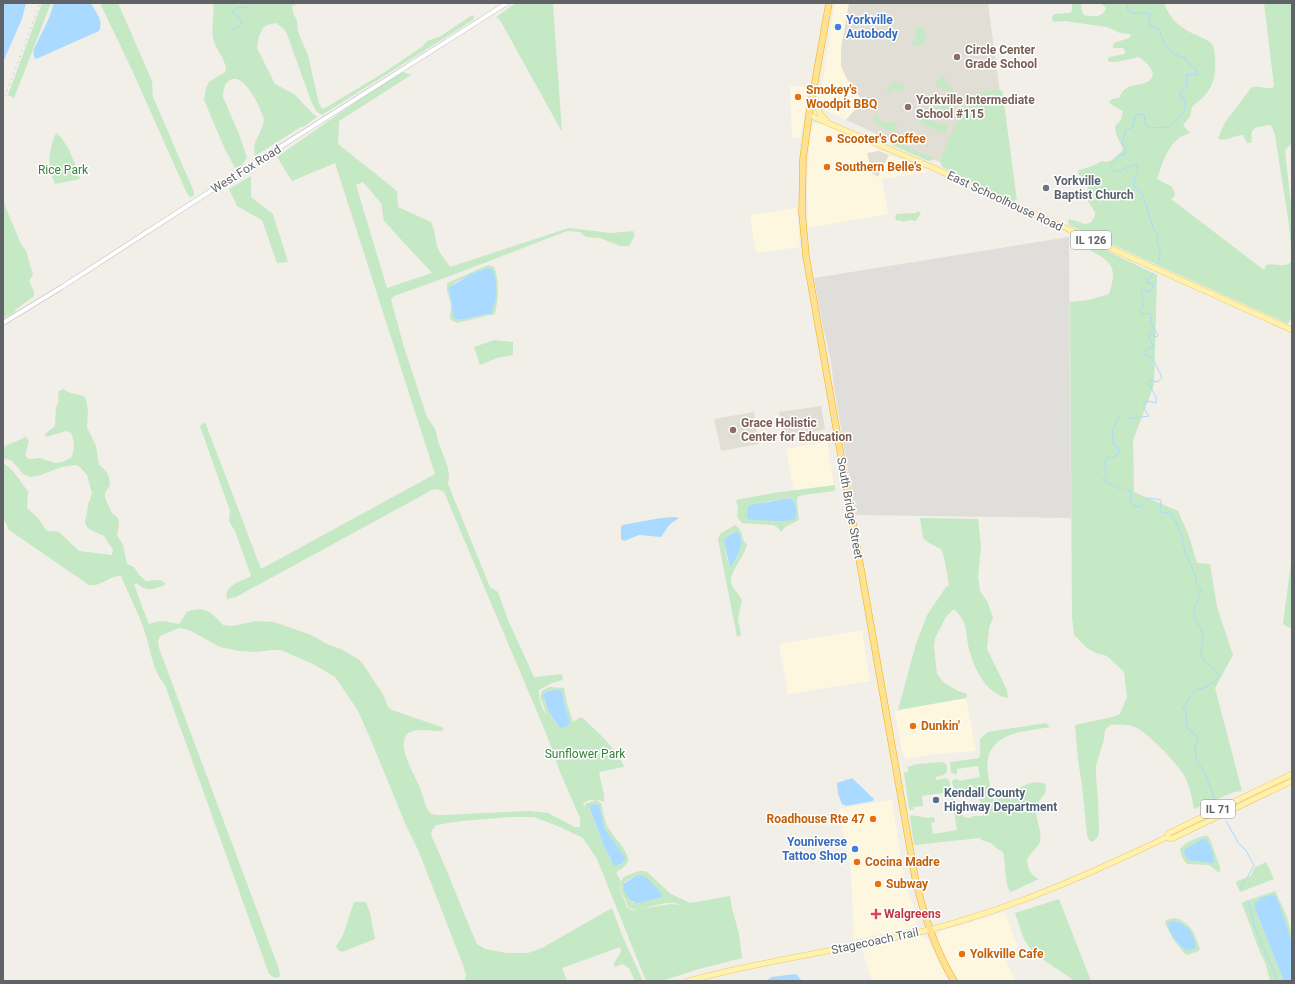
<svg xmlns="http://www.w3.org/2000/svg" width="1295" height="984" font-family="Roboto,sans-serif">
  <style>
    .commercial { fill: #fef7e0 }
    .industrial { fill: #e0deda }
    .education { fill: #e1ded6 }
    .green { fill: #c5e8c5; fill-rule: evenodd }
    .water { fill: #aadaff }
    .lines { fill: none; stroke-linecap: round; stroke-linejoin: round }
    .stream { stroke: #aadaff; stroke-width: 1 }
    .minor-casing { stroke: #b5b8bc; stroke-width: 5 }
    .major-casing { stroke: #f2c960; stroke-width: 6 }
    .highway-casing { stroke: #f9ab00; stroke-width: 7 }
    .minor { stroke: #fff; stroke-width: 4 }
    .major { stroke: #fff2af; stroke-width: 5 }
    .highway { stroke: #fde293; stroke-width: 6 }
    .rail { stroke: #b6b7b8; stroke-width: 1; stroke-dasharray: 1 5; stroke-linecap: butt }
    .shop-dot { fill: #3f7fe0; stroke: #fff; stroke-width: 1.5 }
    .education-dot { fill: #8d6e63; stroke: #fff; stroke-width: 1.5 }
    .food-dot { fill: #e8710a; stroke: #fff; stroke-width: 1.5 }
    .worship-dot { fill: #6b7280; stroke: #fff; stroke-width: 1.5 }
    .service-dot { fill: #5c6f8a; stroke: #fff; stroke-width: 1.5 }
    .health-dot { fill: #e0444e; stroke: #fff; stroke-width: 1.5 }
    .labels { text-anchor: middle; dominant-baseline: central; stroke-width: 3; stroke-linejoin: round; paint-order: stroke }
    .shield { fill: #fff; stroke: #8f9295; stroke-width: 1 }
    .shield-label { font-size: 11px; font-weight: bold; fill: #5f6368 }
    .shop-label { font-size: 12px; font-weight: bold; fill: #366cbe; stroke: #fff; text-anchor: start }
    .education-label { font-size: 12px; font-weight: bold; fill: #785e54; stroke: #fff; text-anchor: start }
    .food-label { font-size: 12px; font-weight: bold; fill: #c56008; stroke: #fff; text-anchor: start }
    .street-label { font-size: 12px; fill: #5f6368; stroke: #fff }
    .park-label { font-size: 12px; fill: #348238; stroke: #fff }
    .worship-label { font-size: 12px; font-weight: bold; fill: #5b616d; stroke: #fff; text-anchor: start }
    .service-label { font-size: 12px; font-weight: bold; fill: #4e5e75; stroke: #fff; text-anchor: start }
    .health-label { font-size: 12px; font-weight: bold; fill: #be3a42; stroke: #fff; text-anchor: start }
  </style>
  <rect width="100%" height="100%" fill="#f1efe8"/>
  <g class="commercial">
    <polygon points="835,3 849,3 841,49 847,79 863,101 846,120 821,108 819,103"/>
    <polygon points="790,86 809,87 800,138 792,138"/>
    <polygon points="821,123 873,145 879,151 929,172 882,179 888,214 808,228 807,182 810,141 813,126 815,124"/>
    <polygon points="797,208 800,247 756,253 750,215"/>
    <polygon points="827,442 834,485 794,492 786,449"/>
    <polygon points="862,630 870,681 788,694 779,644"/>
    <polygon points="966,698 976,751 935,754 906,759 902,751 895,711"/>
    <polygon points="892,800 905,885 917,915 916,923 912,928 854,940 851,873 839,809"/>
    <polygon points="1005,912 1018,948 1003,953 1015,981 960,981 953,972 937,939 941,931"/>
    <polygon points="921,936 927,939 929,942 948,981 872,981 862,949"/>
  </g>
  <polygon class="industrial" points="1069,237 1071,518 856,515 834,388 831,361 823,327 814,278"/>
  <g class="education">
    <polygon points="849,3 988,3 1013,193 1011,194 846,120 863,101 847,79 841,66 841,49"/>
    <polygon points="879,151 889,155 878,177 872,173 867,153"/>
    <polygon points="821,406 825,429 823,430 784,437 779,412"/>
    <polygon points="754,412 759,444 721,451 714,419"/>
  </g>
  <g class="green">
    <polygon points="42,3 51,3 14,98 8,95"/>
    <polygon points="100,3 118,3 152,81 153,97 194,192 194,196 191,197 189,196 186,191 132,70"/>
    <path d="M213,3H299L292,6L293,13L297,20L298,32L308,55L319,104L322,109L325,108L385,72L423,46L427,41L441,36L472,15L474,16L473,20L322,115L316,111L311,101L287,34L284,29L276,23L267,25L263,28L259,36L257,48L275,84L294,94L313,114L317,117L305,126L299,128L255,156C251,140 263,133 264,119C260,108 245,72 230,80C224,83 223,91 223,97L239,134L247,158L241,166L235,168L224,147L204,100L206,88L209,82L225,72L226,69C225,57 215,49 213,38C211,26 215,15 213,3Z"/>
    <polygon points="516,3 555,3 553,5 562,132 500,20 496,17"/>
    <path d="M1072,3H1081L1082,11L1084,15C1093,17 1103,18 1106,8L1103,5L1098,3H1164C1170,19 1180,28 1196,35C1200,37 1206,39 1210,42C1214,45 1214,51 1215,56C1216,70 1215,83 1206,94C1202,100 1196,102 1192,107L1190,117L1183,125L1190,133C1169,138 1163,162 1157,179L1172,187L1175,194L1174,197L1171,199L1264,270L1266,265C1276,262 1286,270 1292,260L1289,225L1275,135L1272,127L1270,125C1257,127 1249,126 1252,142L1249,143H1247L1243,135C1234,135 1227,142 1218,139L1221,131L1226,121L1251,88C1257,85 1265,89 1272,88L1274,86L1264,3H1292V143L1285,150L1292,215V316L1288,324L1069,225L1068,221L1070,219L1085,224L1090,223C1101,212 1092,210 1087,199L1088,190L1087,181L1078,174L1079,170L1090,167L1102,161L1107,162L1112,160L1123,150C1121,141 1115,137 1115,126L1121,120L1123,111L1112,105L1109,102L1112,99L1119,98C1121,94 1123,90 1127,88C1131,85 1137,85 1142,84C1162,78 1150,65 1139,57L1116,62H1109L1108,59L1109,57L1125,54V51L1123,48H1114L1113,46L1114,43L1129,38L1131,35L1130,34L1120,33L1107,27L1065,21L1053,22L1052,17L1054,14L1070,13L1072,11Z"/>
    <polygon points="914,28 923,28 925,31 926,43 913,46 912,41 916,40"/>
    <path d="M400,71L411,75L339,121L338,144L397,191L398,207L431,222C436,231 434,241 439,251C442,257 447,261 450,267L569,228L611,233L633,231L635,235L629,246H620L600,238L586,237L580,232L567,231L450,276L394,296L391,300L404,347L427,417L435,429L439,444L448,468L449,476L448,484L490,587L498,592L508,620L534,677L562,674L563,680L552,683L539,690C538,699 542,709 547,715L540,697L542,691L549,687L564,688L567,704L573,722L581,717C594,728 619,751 624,767L599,772L604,795V802C596,799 590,799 583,803L585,808V804L596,800L601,803C603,811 604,820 608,827C612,836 628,850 628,859C628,866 620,869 616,873L620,879V889L627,907L631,910L672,904L681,905C666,897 642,913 629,908L621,890L620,882L624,877L633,873L640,871H644L647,872L671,894L690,903L730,896L732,908L739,934L742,958L699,969L662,981H646L597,859L583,838L560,827L534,817H510L461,821L436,825L432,830L431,835C448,871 461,908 477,944L485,949L506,953H528L542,948L612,908L622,935L643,981H635L629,968L622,964L615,967L614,963L621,952L620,947L562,968L567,981H465L466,975L463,965L419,852L405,823L371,740L357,709L335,677L315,665L281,650H271L258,652L239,651L220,647L189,630L179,628L160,636L158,642L159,648L279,969L280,976L278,978L273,977L269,974L165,685C153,672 151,652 146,636C140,615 129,596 121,576C109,575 102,587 89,585L9,530L3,517V463C15,470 19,481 28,491L27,508L38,518L46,530C50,533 55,530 59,532L79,551L112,555L113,550L104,536L89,529L86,525L85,521L87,514L88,504L90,500L92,493L87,475L80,467L76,465L61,467L38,476L30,477L23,474L12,461L3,458V448L5,446L26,437L29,441L26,452V457L30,459L40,458L55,463L62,462L71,458C75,448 75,442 71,433L66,431L46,437L45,435C47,430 53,430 55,425L56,408L59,400L58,395L59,391L63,389L70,393L84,396L86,400L88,410L87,427L96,446L99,465L106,471L109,477L110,485L105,493V498L112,513L118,518L119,523L117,535L123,545L127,564L134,567L139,575L146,581L160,580L164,582L165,584L163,586C149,590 148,592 136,583L134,584L143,609L149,624L156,622L163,621L179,624L187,612C206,605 210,612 223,625L233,626L255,621L274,622L311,635L329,645L341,649L358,659L363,664L384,696L388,707L392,710L444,728L443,730L441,731C432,731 419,728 410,732C394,741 413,773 419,785C421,790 426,808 428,810C432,816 439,815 445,815L528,811L548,813L575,827H580V818L560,772L546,733L444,492L438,489L432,490L236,597L227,599C223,585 241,582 251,576L235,531L229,521L230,511L200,426L205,422L261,569L435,474L335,163L292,181L277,157ZM363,182L381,203L384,221L432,273L387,288L356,185ZM559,690L562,692L565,706L570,722L559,727L551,716L544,700L546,692ZM599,806L605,829L624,861L618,866L611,861L604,846L589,808ZM636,876L645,877L660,891L633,903L631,901L623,886L624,882Z"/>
    <polygon points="942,76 945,77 946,82 953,89 953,91 950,93 936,86 937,80"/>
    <polygon points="893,82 906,87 903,92 895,89 894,90 892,89 889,94 886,92 890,84"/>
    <path d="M998,90L1002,91L1003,95L1016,194L1017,199L1014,201L1010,200L942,167C941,165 941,164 941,161C942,152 966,100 974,95C980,91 991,91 998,90Z"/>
    <path d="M932,99L952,108L954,113L952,117C947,113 939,109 931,106L933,102L931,101Z"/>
    <polygon points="876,114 879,116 878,119 889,124 891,121 898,124 895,131 893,132 877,125 874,120"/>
    <polygon points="922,117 942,125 942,124 945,126 946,122 949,124 945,133 943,133 921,123 920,121"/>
    <path d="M56,133C67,140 76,166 80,179L55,184C47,164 48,153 56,133Z"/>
    <polygon points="891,136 901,141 899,143 931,157 934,156 935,158 930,161 926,160 892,145 890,137"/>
    <polygon points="251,176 251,197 273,214 288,262 277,263 262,220 237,206 229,189"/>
    <polygon points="3,201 21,244 26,251 33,275 29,281 34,292 34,296 15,310 16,311 3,319"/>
    <polygon points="918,211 921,213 916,221 910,220 902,222 901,220 897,221 895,216 897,214 916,213"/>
    <path d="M1091,244H1093L1157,275L1154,385L1133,440L1134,492L1178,511L1189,536L1197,563L1210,564L1217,607L1233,655L1215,688L1242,791L1234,792L1194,809C1192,798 1190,787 1185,777C1178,764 1150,735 1137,728C1131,724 1116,724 1110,725L1105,730L1104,739L1096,766V776L1098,800L1099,833L1097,838L1093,842L1089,840L1087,835L1082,785L1078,760L1075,725L1113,717L1120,714L1127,697L1124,672L1107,656L1096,653L1087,648L1074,635L1072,617L1070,302L1089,300L1109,294C1118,266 1112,262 1088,249V245Z"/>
    <path d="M488,265L494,267C500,280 498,300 495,314L457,323L451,320C449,315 451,312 451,307C450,298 446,292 447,283ZM484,269L493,270C498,287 495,299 489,315L459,320L453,316L452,305L448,290L456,282Z"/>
    <polygon points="494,340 513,342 513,355 497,358 480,365 474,347"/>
    <path d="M835,485V490L834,491L803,495L797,497V504L799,520L785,527L781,532L777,527L773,525L742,523L737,517L738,508L736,500L773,493ZM790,498L793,500L795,505L788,520L760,519L764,502Z"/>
    <path d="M920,518L978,519L981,546L978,577L980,591L988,603L993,618L989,628L987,649L1007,690L1008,698C1005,697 1002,697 999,695C983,687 973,665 969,649C965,631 969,624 954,609L946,617L935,638L934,647L937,674L943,682L958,691L967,694L966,698L898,710L916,644L927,615L946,587L949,586C947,573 946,561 941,549L927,542L923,538Z"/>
    <path d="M735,525C744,530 740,539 747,544C745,556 729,572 731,583C733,589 739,594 742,600L738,619L741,635L737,637L718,539L720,534ZM735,532H737C746,544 738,557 730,568L727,559L724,541L726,537Z"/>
    <polygon points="1291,562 1292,562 1292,629 1283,624"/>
    <path d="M1046,723L1050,727C1040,729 1030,730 1020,732C979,742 985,768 994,800C1012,798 1026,776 1045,784C1049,795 1039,797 1037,807C1034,818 1043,832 1040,842C1039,845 1030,854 1027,859C1028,869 1030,875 1039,879L1011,892C1004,885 1006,862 1003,852C993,847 994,842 981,840L980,838L914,845L910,817L911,815L928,818L934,817L935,822L931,823L933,834L957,830L954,812L960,811L964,817L969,818L974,816H983V814L982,813L983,806L982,803L980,802L976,788L971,786L966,790L954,792L952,781L953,780L958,779L959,781L980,777L978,766L957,769V774H954L951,772L950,764L951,762L979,758C982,752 979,746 980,739L988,732Z"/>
    <polygon points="943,762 947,765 947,771 944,775 936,777 936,780 946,778 949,780 953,800 952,801 950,792 922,796 923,806 913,807 914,810 911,810 909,809 904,772 908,772 908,767 917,764"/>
    <path d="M1208,836L1211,842L1220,867V871L1218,872L1209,865L1187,864C1183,860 1181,855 1180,849C1185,842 1199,836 1208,836ZM1200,840H1206C1211,848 1212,854 1212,862L1191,861L1185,849Z"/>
    <polygon points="1266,862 1274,879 1240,892 1236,883 1237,881 1251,876 1254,868"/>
    <path d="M1275,891C1283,907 1292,925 1292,943L1285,921L1255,909L1284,981H1270L1265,962L1260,952L1242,904L1243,902Z"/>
    <polygon points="1059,899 1091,981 1075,981 1033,953 1024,939 1015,913"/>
    <polygon points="354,902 366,902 370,913 375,939 342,952 338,950 336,946 343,935"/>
    <path d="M1174,918C1191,921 1195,935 1200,949L1199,951L1187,955L1185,954L1173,939L1165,923L1166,920ZM1175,921L1186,925L1185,950C1177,944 1170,934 1168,924Z"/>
  </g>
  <g class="water">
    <polygon points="3,3 26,3 22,19 3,62"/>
    <path d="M54,3H91C96,13 104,21 99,31L36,59L34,57L33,51L49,18Z"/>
    <path d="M488,268L493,270C498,283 497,302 491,314L459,320L456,319L453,316L452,305L448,288L471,274Z"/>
    <path d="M790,498C796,501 798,513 795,519C782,523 762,520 748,519L747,515L748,507L750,505Z"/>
    <polygon points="674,517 679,518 670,524 661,537 639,535 624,541 621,539 621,527 622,525 661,518"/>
    <path d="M737,531C747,544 737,557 730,568L724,541L726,537Z"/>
    <path d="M556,690H561L562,692L565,706L570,722C569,726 563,729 559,727L549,712L543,696L546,692Z"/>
    <polygon points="852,778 874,799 873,801 846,806 842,804 838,794 837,783"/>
    <polygon points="593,804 599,805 605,829 610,837 625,857 624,861 621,864 616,866 613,864 604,846 589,807"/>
    <path d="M1205,839C1211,844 1214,855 1214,863L1191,861C1186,858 1183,854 1185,849L1200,840Z"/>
    <polygon points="641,875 647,878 660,891 661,893 662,897 638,903 631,901 625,893 623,884 636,876"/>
    <polygon points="1271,895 1276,896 1285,921 1292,943 1292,981 1284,981 1255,909 1255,903 1261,898"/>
    <path d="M1172,921C1189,923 1192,932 1196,946L1195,949L1185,950C1178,944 1169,934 1168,924Z"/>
    <polygon points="795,974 797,975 802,981 765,981 772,977"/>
  </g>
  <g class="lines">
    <g class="stream">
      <path d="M1129,3L1127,5L1128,11C1138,17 1142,10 1151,14L1149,19V25L1160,30C1161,34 1162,39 1164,43C1167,50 1178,57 1185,58L1191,66L1196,69L1197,74L1187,75L1186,80L1187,87C1183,89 1180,92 1180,97L1185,99C1186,117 1179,116 1169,127L1150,128L1146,126L1144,115L1138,114L1135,116L1133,127L1126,130L1122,142L1126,150L1125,154L1120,155L1111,165V169C1122,175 1122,168 1130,166C1132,165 1134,165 1137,165L1138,172L1134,177L1136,181L1133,184L1134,186L1143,195L1153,228L1158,236L1157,242L1160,251V257L1158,264"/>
      <polyline points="231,29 239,27 242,23 241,20 234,14 233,10 235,8 247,7 250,3"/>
      <path d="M1128,419L1149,416L1144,409V403L1147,401L1156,403V397L1149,384L1150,380L1158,382L1162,377L1153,359L1144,355C1145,348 1148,349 1153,347C1152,341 1147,337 1150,332L1153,333L1154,336L1157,337L1158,335L1151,323V315L1150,313L1143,314L1139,312L1140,309L1144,306C1144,300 1141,295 1141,289L1149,292L1152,289L1153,284L1147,283L1148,279L1154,273"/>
      <path d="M1120,489L1105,482L1103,479C1108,474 1106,471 1104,465L1107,457L1111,458L1118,455L1119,451L1118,447L1115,446L1112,441L1113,435V429L1118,417L1122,418"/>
      <path d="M1126,489L1129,490L1131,494L1130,500L1133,505L1140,507L1148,498L1156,499L1161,500L1160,510L1163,513L1171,512L1181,533L1185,551L1196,577V585L1201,590L1194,612V619C1199,625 1202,630 1204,638C1202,642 1202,646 1201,651C1201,666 1216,664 1219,677C1213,684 1205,689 1195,690L1183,707L1186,713V721L1187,728L1198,737L1195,745L1196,759L1204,771L1216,802"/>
      <polyline points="1226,821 1233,833 1239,844 1245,849 1254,865 1246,880 1242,885 1241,889"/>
      <polyline points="1248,901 1255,928 1278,981"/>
    </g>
    <g class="minor-casing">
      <polyline id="minor" points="3,323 62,287 195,201 507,3"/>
    </g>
    <g class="major-casing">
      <g id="major">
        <polyline points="812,97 821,115 826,120"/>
        <polyline points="809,115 936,169 1008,202 1292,330"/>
        <polyline points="1167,837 1169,833 1292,774"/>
        <path d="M688,981C767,959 848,950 928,930C1011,909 1090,874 1167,837L1171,839L1292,781"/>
      </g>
    </g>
    <g class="highway-casing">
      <path id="highway" d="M829,3L809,115L803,159L802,212L806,256L915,877C923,913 935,949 954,981"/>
    </g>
    <use href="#minor" class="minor"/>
    <use href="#major" class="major"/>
    <use href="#highway" class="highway"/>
    <polyline class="rail" points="3,102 40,3"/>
  </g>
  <g class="shop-dot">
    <circle cx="838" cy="27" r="4"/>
    <circle cx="855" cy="849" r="4"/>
  </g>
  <g class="education-dot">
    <circle cx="957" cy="57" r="4"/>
    <circle cx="908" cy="107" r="4"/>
    <circle cx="733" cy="430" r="4"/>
  </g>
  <g class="food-dot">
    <circle cx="798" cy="97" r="4"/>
    <circle cx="829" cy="139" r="4"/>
    <circle cx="827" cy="167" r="4"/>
    <circle cx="913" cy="726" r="4"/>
    <circle cx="873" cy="819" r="4"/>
    <circle cx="857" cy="862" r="4"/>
    <circle cx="878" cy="884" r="4"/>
    <circle cx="962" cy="954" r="4"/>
  </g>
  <circle class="worship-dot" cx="1046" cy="188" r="4"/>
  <circle class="service-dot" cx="936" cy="800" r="4"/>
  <path class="health-dot" d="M874 908h4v4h4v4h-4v4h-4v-4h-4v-4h4z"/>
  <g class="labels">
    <g class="shield">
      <rect x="1071" y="231" width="40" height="18" rx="3"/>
      <rect x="1201" y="800" width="34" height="18" rx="3"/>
    </g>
    <g class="shield-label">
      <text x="1091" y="240">IL 126</text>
      <text x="1218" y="809">IL 71</text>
    </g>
    <g class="shop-label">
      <text x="846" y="20">Yorkville<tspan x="846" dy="14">Autobody</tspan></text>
      <text x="847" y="842" text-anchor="end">Youniverse<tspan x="847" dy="14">Tattoo Shop</tspan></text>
    </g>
    <g class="education-label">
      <text x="965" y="50">Circle Center<tspan x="965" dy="14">Grade School</tspan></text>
      <text x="916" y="100">Yorkville Intermediate<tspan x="916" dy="14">School #115</tspan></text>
      <text x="741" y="423">Grace Holistic<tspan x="741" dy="14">Center for Education</tspan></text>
    </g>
    <g class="food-label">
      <text x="806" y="90">Smokey's<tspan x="806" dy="14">Woodpit BBQ</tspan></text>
      <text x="837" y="139">Scooter's Coffee</text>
      <text x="835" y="167">Southern Belle's</text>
      <text x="921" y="726">Dunkin'</text>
      <text x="865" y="819" text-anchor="end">Roadhouse Rte 47</text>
      <text x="865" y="862">Cocina Madre</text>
      <text x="886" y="884">Subway</text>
      <text x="970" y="954">Yolkville Cafe</text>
    </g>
    <g class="street-label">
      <text transform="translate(246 169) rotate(-32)">West Fox Road</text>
      <text transform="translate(1005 201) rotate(25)">East Schoolhouse Road</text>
      <text transform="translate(850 508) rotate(80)">South Bridge Street</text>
      <text transform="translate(875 941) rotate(-12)">Stagecoach Trail</text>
    </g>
    <g class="park-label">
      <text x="63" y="170">Rice Park</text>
      <text x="585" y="754">Sunflower Park</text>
    </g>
    <g class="worship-label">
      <text x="1054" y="181">Yorkville<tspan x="1054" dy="14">Baptist Church</tspan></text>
    </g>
    <g class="service-label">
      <text x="944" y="793">Kendall County<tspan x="944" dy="14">Highway Department</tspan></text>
    </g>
    <g class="health-label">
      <text x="884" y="914">Walgreens</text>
    </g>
  </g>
  <rect width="1295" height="984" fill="none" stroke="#5f6368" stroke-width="8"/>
</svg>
